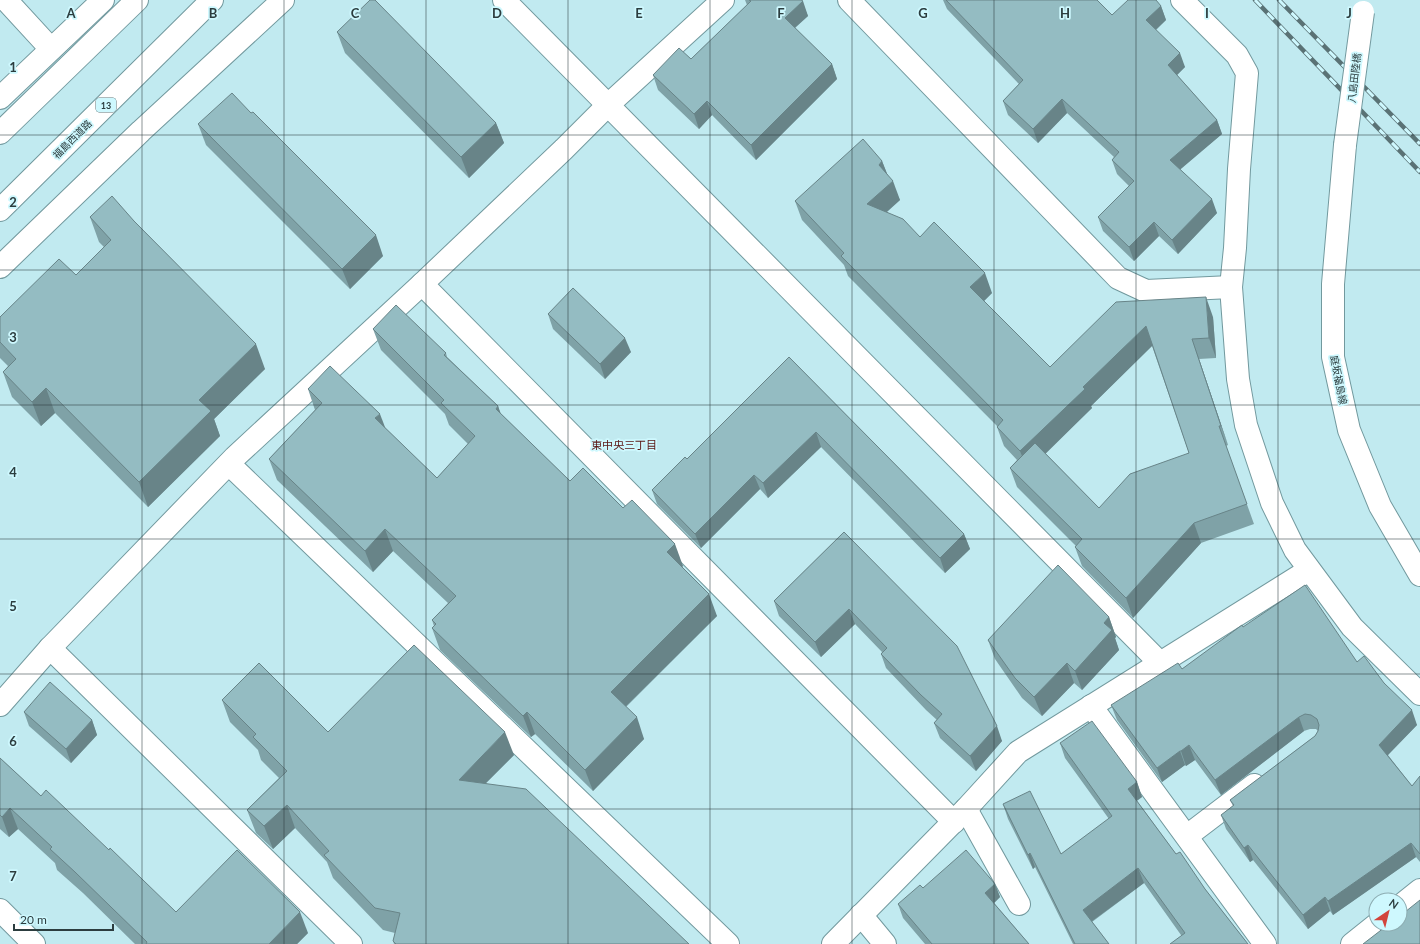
<svg xmlns="http://www.w3.org/2000/svg" width="1420" height="944" font-family="Lato,'Noto Sans JP',sans-serif">
  <style>
    .lines { fill: none; stroke-linecap: round; stroke-linejoin: round }
    .minor-casing { stroke: #72999e; stroke-width: 24 }
    .tertiary-casing { stroke: #72999e; stroke-width: 24 }
    .secondary-casing { stroke: #72999e; stroke-width: 24 }
    .trunk-casing { stroke: #72999e; stroke-width: 24 }
    .minor { stroke: #fff; stroke-width: 22 }
    .tertiary { stroke: #fff; stroke-width: 22 }
    .secondary { stroke: #fff; stroke-width: 22 }
    .trunk { stroke: #fff; stroke-width: 22 }
    .rail-casing { stroke: #5a7275; stroke-width: 4.5 }
    .rail { stroke: #cef8fe; stroke-width: 3; stroke-dasharray: 9; stroke-linecap: butt }
    .secondary-bridge-casing { stroke: #72999e; stroke-width: 24; stroke-linecap: butt }
    .secondary-bridge { stroke: #fff; stroke-width: 22 }
    .wall { fill: #7fa2a7; fill-rule: evenodd }
    .shaded-wall { fill: #688488 }
    .building { fill: #94bcc2; stroke: #688488 }
    .grid { fill: none; stroke: #2c3d3f; stroke-width: 1; stroke-opacity: 0.55 }
    .labels { text-anchor: middle; dominant-baseline: central; stroke-width: 3.5; stroke-linejoin: round; paint-order: stroke }
    .shield { fill: #cef8fe; stroke: #5d7578; stroke-width: 1 }
    .shield-label { font-size: 9px; font-weight: bold; fill: #2c3d3f }
    .street-label { font-size: 10px; fill: #2c3d3f; stroke: #cef8fe }
    .neighbourhood-label { font-size: 11px; fill: #5b1714; stroke: #cef8fe }
    .grid-label { font-size: 13px; text-anchor: middle; font-weight: bold; fill: #2c3d3f; stroke: #cef8fe; stroke-width: 3.5; stroke-linejoin: round; paint-order: stroke }
  </style>
  <rect width="100%" height="100%" fill="#c1eaf0"/>
  <g class="lines">
    <g class="minor-casing">
      <g id="minor">
        <polyline points="6,0 51,49"/>
        <polyline points="504,0 1160,663"/>
        <polyline points="849,0 1118,278 1146,291 1231,287"/>
        <polyline points="1182,0 1237,55 1247,73 1239,169 1235,248 1231,287 1238,379 1246,425 1272,503 1295,550 1352,627 1420,694"/>
        <polyline points="0,98 103,0"/>
        <polyline points="0,267 141,131 283,0"/>
        <polyline points="422,284 954,822"/>
        <polyline points="229,464 728,944"/>
        <polyline points="50,648 351,944"/>
        <polyline points="0,705 50,648 235,457 422,284 564,149 608,105 723,0"/>
        <polyline points="1091,706 1265,944"/>
        <polyline points="966,809 1019,904"/>
        <polyline points="1187,836 1254,785"/>
        <polyline points="1400,906 1420,890"/>
        <polyline points="861,915 885,944"/>
        <polyline points="833,944 966,809 1018,752 1309,570"/>
        <polyline points="1352,944 1377,924"/>
      </g>
    </g>
    <g class="tertiary-casing">
      <polyline id="tertiary" points="0,910 34,944"/>
    </g>
    <g class="secondary-casing">
      <polyline id="secondary" points="1345,145 1333,284 1333,357 1349,430 1380,506 1420,575"/>
    </g>
    <g class="trunk-casing">
      <g id="trunk">
        <polyline points="0,133 137,0"/>
        <polyline points="0,210 212,0"/>
      </g>
    </g>
    <use href="#minor" class="minor"/>
    <use href="#tertiary" class="tertiary"/>
    <use href="#secondary" class="secondary"/>
    <use href="#trunk" class="trunk"/>
    <g class="rail-casing">
      <g id="rail">
        <polyline points="1255,0 1420,172"/>
        <polyline points="1279,0 1420,144"/>
      </g>
    </g>
    <use href="#rail" class="rail"/>
    <g class="secondary-bridge-casing">
      <polyline id="secondary-bridge" points="1345,145 1363,12"/>
    </g>
    <use href="#secondary-bridge" class="secondary-bridge"/>
  </g>
  <g class="wall">
    <polygon points="745,0 801,0 808,16 795,28 832,64 837,79 756,160 712,115 699,129 658,90 653,75 691,59 747,5"/>
    <polygon points="943,0 1097,0 1112,15 1161,6 1166,20 1156,30 1185,67 1177,75 1217,120 1222,134 1180,169 1217,213 1178,254 1159,236 1134,261 1103,231 1098,217 1129,186 1117,174 1112,160 1114,157 1067,113 1038,143 1008,115 1003,101 1019,84 947,9"/>
    <polygon points="337,32 496,123 504,143 469,178 345,53"/>
    <polygon points="198,124 383,256 350,289 206,145"/>
    <path d="M882,161L887,174L900,200L887,212L920,237L992,293L984,301L1050,367L1213,317L1216,358L1199,359L1228,445L1226,446L1254,524L1201,543L1133,618L1082,566L1075,547L1076,546L1017,487L1010,468L1017,460L1004,446L997,427V426L848,276L844,265L802,220L795,201ZM1152,346L1189,453L1099,508L1045,453L1092,408L1091,406Z"/>
    <polygon points="90,217 265,369 214,419 220,436 148,507 55,413 41,426 12,397 3,372 8,366 0,358 0,317 76,275 104,247 99,242"/>
    <polygon points="548,314 631,352 605,379 553,329"/>
    <polygon points="373,329 446,353 447,357 498,406 500,413 570,481 623,508 683,566 682,567 717,616 626,707 644,739 593,791 535,734 531,737 440,650 432,628 434,626 432,620 448,603 393,551 373,572 277,480 269,459 315,410 308,389 385,428 437,478 468,444 449,425 445,414 381,350"/>
    <polygon points="789,357 964,534 970,549 945,573 821,447 768,498 760,489 701,548 657,504 652,490 687,459"/>
    <polygon points="844,532 1002,741 976,771 940,738 934,723 937,720 926,710 886,668 881,654 882,652 855,624 821,657 779,616 774,601"/>
    <polygon points="1109,617 1116,637 1115,638 1119,650 1082,690 1074,683 1042,716 1022,698 995,659 988,640"/>
    <polygon points="1243,627 1357,662 1384,683 1417,725 1388,755 1412,786 1420,776 1420,862 1416,857 1333,915 1330,911 1308,929 1253,860 1250,862 1226,829 1221,815 1233,806 1230,800 1315,736 1318,731 1316,729 1310,729 1304,731 1221,795 1195,760 1186,766 1185,765 1162,782 1117,720 1111,705 1182,669"/>
    <polygon points="222,700 328,732 514,755 486,783 689,944 394,944 393,941 395,933 383,930 333,878 327,862 295,828 273,849 256,833 247,810 279,778 261,760 258,750 230,722"/>
    <polygon points="24,712 92,720 97,735 71,763 29,726"/>
    <polygon points="1060,743 1137,782 1142,797 1137,801 1176,854 1205,889 1248,944 1181,935 1144,883 1092,922 1109,944 1073,944 1035,867 1033,869 1008,819 1003,804 1061,854 1109,819 1065,758"/>
    <polygon points="0,758 41,796 176,912 308,933 297,944 135,944 83,893 57,870 55,863 18,829 9,837 0,829"/>
    <polygon points="995,884 1000,897 994,903 1029,944 925,944 903,918 898,904 923,888"/>
  </g>
  <g class="shaded-wall">
    <polygon points="803,1 808,16 790,32 785,18"/>
    <polygon points="1161,6 1166,20 1151,34 1146,20"/>
    <polygon points="1180,53 1185,67 1173,79 1168,65"/>
    <polygon points="832,64 837,79 756,160 751,145"/>
    <polygon points="1062,99 1067,113 1038,143 1033,129"/>
    <polygon points="707,101 712,115 699,129 694,114"/>
    <polygon points="1217,120 1222,134 1175,174 1170,160"/>
    <polygon points="496,123 504,143 469,178 461,157"/>
    <polygon points="882,161 890,181 879,165"/>
    <polygon points="893,181 900,200 874,223 867,204"/>
    <polygon points="1212,199 1217,213 1178,254 1172,240"/>
    <polygon points="1154,222 1159,236 1134,261 1129,247"/>
    <polygon points="376,235 383,256 350,289 342,269"/>
    <polygon points="985,273 992,293 978,307 970,287"/>
    <polygon points="1206,297 1213,317 1216,358 1209,338"/>
    <polygon points="1146,326 1153,345 1091,406 1092,408 1028,471 1020,451 1083,387"/>
    <polygon points="625,338 631,352 605,379 600,364"/>
    <polygon points="1192,339 1199,359 1228,445 1221,426"/>
    <polygon points="256,344 265,369 214,419 220,436 148,507 139,482 199,400"/>
    <polygon points="46,388 55,413 41,426 32,402"/>
    <polygon points="498,406 506,428 496,409"/>
    <polygon points="380,414 388,435 375,418"/>
    <polygon points="816,432 821,447 768,498 763,483"/>
    <polygon points="754,475 760,489 701,548 695,534"/>
    <polygon points="1194,523 1201,543 1133,618 1126,598"/>
    <polygon points="385,529 393,551 373,572 365,551"/>
    <polygon points="964,534 970,549 945,573 940,558"/>
    <polygon points="675,544 683,566 675,574 667,552"/>
    <polygon points="709,594 717,616 619,713 611,692"/>
    <polygon points="849,609 855,624 821,657 815,642"/>
    <polygon points="1109,617 1116,637 1115,638 1119,650 1082,690 1075,671 1104,623"/>
    <polygon points="1067,663 1074,683 1042,716 1034,697"/>
    <polygon points="1412,710 1417,725 1384,759 1379,745"/>
    <polygon points="527,712 535,734 531,737 523,716"/>
    <polygon points="637,717 644,739 593,791 585,770"/>
    <polygon points="1299,717 1304,731 1221,795 1215,780"/>
    <polygon points="92,720 97,735 71,763 66,749"/>
    <polygon points="997,726 1002,741 976,771 970,756"/>
    <polygon points="505,732 514,755 467,802 459,780"/>
    <polygon points="1189,745 1195,760 1186,766 1181,751"/>
    <polygon points="1180,751 1185,765 1162,782 1157,768"/>
    <polygon points="1137,782 1142,797 1133,803 1128,789"/>
    <polygon points="287,805 295,828 273,849 264,826"/>
    <polygon points="10,808 18,829 9,837 2,817"/>
    <polygon points="1411,843 1416,857 1333,915 1328,901"/>
    <polygon points="1248,845 1253,860 1250,862 1244,848"/>
    <polygon points="1030,853 1035,867 1033,869 1028,855"/>
    <polygon points="1138,868 1144,883 1088,924 1083,910"/>
    <polygon points="995,884 1000,897 990,907 985,893"/>
    <polygon points="1325,897 1330,911 1308,929 1303,915"/>
    <polygon points="300,912 308,933 297,944 269,944"/>
  </g>
  <g class="building">
    <polygon points="370,0 375,0 496,123 461,157 337,32"/>
    <polygon points="749,0 801,0 803,1 785,18 832,64 751,145 707,101 694,114 653,75 679,48 691,59 751,1"/>
    <polygon points="946,0 1097,0 1112,15 1128,0 1156,0 1161,6 1146,20 1180,53 1168,65 1217,120 1170,160 1212,199 1172,240 1154,222 1129,247 1098,217 1134,181 1112,160 1119,152 1062,99 1033,129 1003,101 1023,80"/>
    <polygon points="232,93 251,113 253,112 376,235 342,269 198,124"/>
    <polygon points="863,139 882,161 879,165 893,181 867,204 903,219 920,237 934,222 985,273 970,287 1050,367 1116,302 1206,297 1209,338 1192,339 1221,426 1219,426 1247,504 1194,523 1126,598 1075,547 1082,539 1010,468 1035,443 1099,508 1130,474 1189,453 1146,326 1083,387 1085,389 1020,451 997,427 1003,420 841,256 844,253 795,201"/>
    <polygon points="112,196 134,221 256,344 199,400 211,411 139,482 46,388 32,402 3,372 16,359 0,342 0,317 59,259 76,275 111,240 90,217"/>
    <polygon points="573,288 625,338 600,364 548,314"/>
    <polygon points="396,305 446,353 444,355 498,406 496,409 570,481 583,468 623,508 632,500 675,544 667,552 709,594 611,692 637,717 585,770 527,712 523,716 432,628 436,624 432,620 456,596 385,529 365,551 269,459 322,403 308,389 330,366 380,414 375,418 437,478 475,436 441,403 444,400 373,329"/>
    <polygon points="789,357 964,534 940,558 816,432 763,483 754,475 695,534 652,490 685,457 687,459"/>
    <polygon points="844,532 957,646 997,726 970,756 934,723 942,714 921,695 881,654 887,648 849,609 815,642 774,601"/>
    <polygon points="1058,565 1109,617 1104,623 1112,630 1075,671 1067,663 1034,697 1015,678 988,640"/>
    <polygon points="1305,585 1357,662 1364,656 1384,683 1412,710 1379,745 1412,786 1420,776 1420,854 1411,843 1328,901 1325,897 1303,915 1248,845 1244,848 1221,815 1234,805 1230,800 1315,736 1318,731 1319,725 1317,719 1311,715 1305,714 1299,717 1215,780 1189,745 1181,751 1180,751 1157,768 1111,705 1178,663 1182,669 1242,625 1243,627"/>
    <polygon points="414,645 505,732 459,780 526,789 689,944 396,944 393,941 400,913 375,908 324,855 329,851 287,805 264,826 247,810 287,771 253,737 256,734 222,700 259,663 328,732"/>
    <polygon points="50,682 92,720 66,749 24,712"/>
    <polygon points="1092,721 1137,782 1128,789 1176,854 1180,852 1205,889 1248,944 1170,944 1185,933 1138,868 1083,910 1109,944 1075,944 1030,853 1028,855 1003,804 1030,791 1061,854 1112,816 1060,743"/>
    <polygon points="0,758 41,796 46,790 109,850 110,848 176,912 237,850 300,912 269,944 146,944 147,942 75,872 50,849 52,847 10,808 2,817 0,815"/>
    <polygon points="966,850 995,884 985,893 1029,944 932,944 898,904 920,885 923,888"/>
    <polygon points="1420,900 1420,944 1363,944 1389,924 1400,924 1400,916"/>
  </g>
  <path class="grid" d="M142,0V944M284,0V944M426,0V944M568,0V944M710,0V944M852,0V944M994,0V944M1136,0V944M1278,0V944M0,135H1420M0,270H1420M0,405H1420M0,539H1420M0,674H1420M0,809H1420"/>
  <g class="labels">
    <rect class="shield" x="96" y="98" width="20" height="14" rx="3"/>
    <g class="shield-label">
      <text x="106" y="105">13</text>
    </g>
    <g class="street-label">
      <text transform="translate(1354 78) rotate(-83)">八島田陸橋</text>
      <text transform="translate(72 139) rotate(-45)">福島西道路</text>
      <text transform="translate(1339 380) rotate(79)">庭坂福島線</text>
    </g>
    <g class="neighbourhood-label">
      <text x="624" y="444">東中央三丁目</text>
    </g>
  </g>
  <g class="grid-label">
    <text x="71" y="18">A</text>
    <text x="213" y="18">B</text>
    <text x="355" y="18">C</text>
    <text x="497" y="18">D</text>
    <text x="639" y="18">E</text>
    <text x="781" y="18">F</text>
    <text x="923" y="18">G</text>
    <text x="1065" y="18">H</text>
    <text x="1207" y="18">I</text>
    <text x="1349" y="18">J</text>
    <text x="13" y="72">1</text>
    <text x="13" y="207">2</text>
    <text x="13" y="342">3</text>
    <text x="13" y="477">4</text>
    <text x="13" y="611">5</text>
    <text x="13" y="746">6</text>
    <text x="13" y="881">7</text>
  </g>
  <g transform="translate(1388 912) rotate(35)"><circle r="19" fill="#cef8fe" stroke="#8dadb2"/>
  <path d="M0-3L7 15L0 10L-7 15Z" fill="#d2443c"/>
  <text y="-6" font-size="11" font-weight="bold" text-anchor="middle" fill="#2c3d3f">N</text>
  </g>
  <path d="M14 924v6h99v-6" fill="none" stroke="#2c3d3f" stroke-width="2"/>
  <text x="20" y="924" font-size="12" fill="#2c3d3f" stroke="#cef8fe" stroke-width="3" paint-order="stroke">20 m</text>
</svg>
